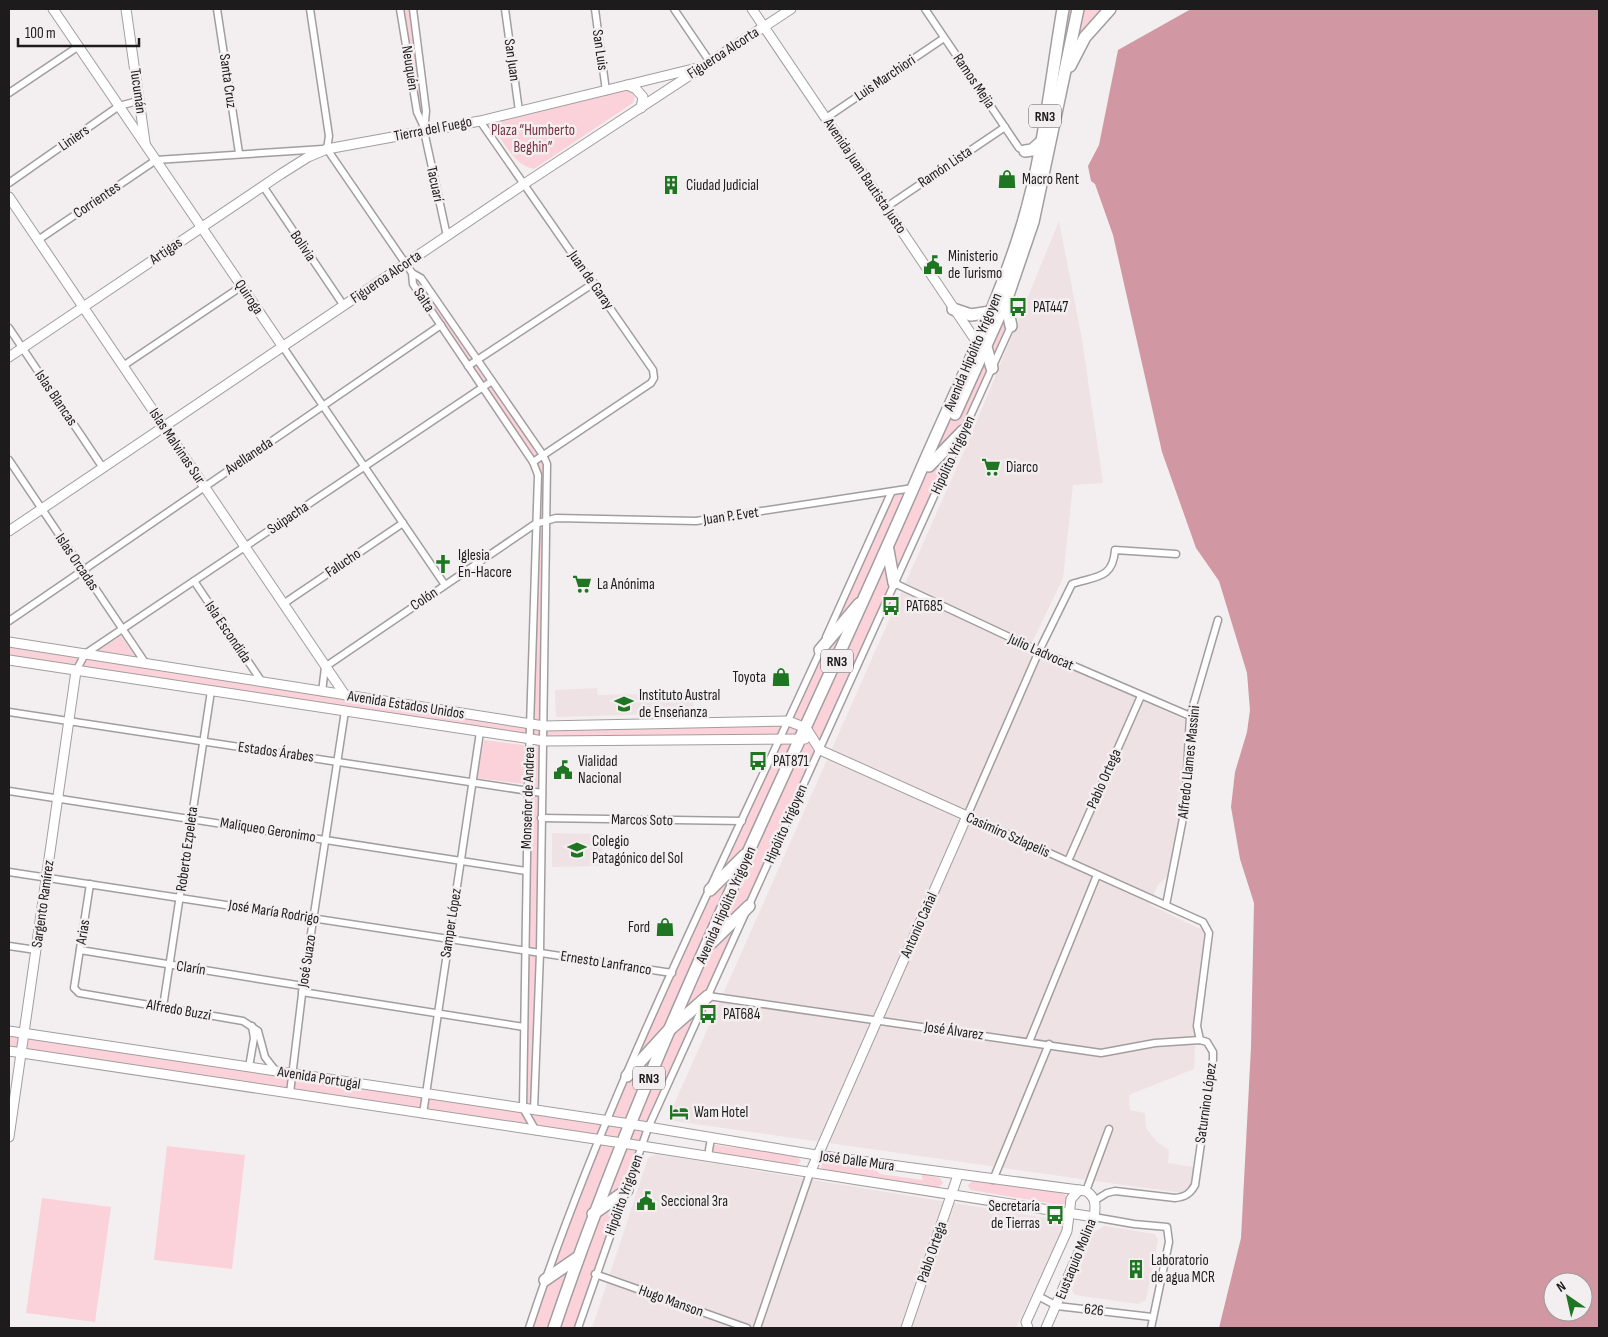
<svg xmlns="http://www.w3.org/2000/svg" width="1608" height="1337" font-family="'Sofia Sans Condensed',sans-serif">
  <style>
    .built { fill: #efe2e4 }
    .green { fill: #fbd2da; fill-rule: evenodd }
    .water { fill: #d197a3; fill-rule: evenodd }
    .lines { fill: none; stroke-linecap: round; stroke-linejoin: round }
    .street-casing { stroke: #a29e9f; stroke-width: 9 }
    .secondary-casing { stroke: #a29e9f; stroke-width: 11 }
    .highway-casing { stroke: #a29e9f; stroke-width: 14 }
    .street { stroke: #fff; stroke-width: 6 }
    .secondary { stroke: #fff; stroke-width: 9 }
    .highway { stroke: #fff; stroke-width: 11 }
    .labels { text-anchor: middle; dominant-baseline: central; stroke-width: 5; stroke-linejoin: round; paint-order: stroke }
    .shield { fill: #f3eff0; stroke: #5d5b5c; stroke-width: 1 }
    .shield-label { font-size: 14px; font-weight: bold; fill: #1d1b1c }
    .street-label { font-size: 15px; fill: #1d1b1c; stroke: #f3eff0 }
    .park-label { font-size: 15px; fill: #773144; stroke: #f3eff0 }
    .poi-label { font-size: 15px; fill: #1d1b1c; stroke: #f3eff0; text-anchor: start }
  </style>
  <rect width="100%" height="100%" fill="#f3eff0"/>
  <g class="built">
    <polygon points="1059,221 1082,339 1103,483 1073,485 1063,578 1029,649 1185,720 1187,730 1176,868 1157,886 1150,905 1205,931 1203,958 1199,973 1194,1069 1129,1095 1130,1110 1145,1113 1146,1128 1157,1142 1169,1150 1168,1163 1194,1167 1192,1188 1184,1193 1109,1183 667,1120 972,433"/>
    <polygon points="597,688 598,695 693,693 694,713 556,717 555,690"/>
    <polygon points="552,833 603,834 602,866 552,867"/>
    <polygon points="656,1154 1064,1221 1064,1226 1016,1328 592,1328 648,1158"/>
    <polygon points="1104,1226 1155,1234 1158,1240 1146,1300 1138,1304 1075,1295 1072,1290 1093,1233"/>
  </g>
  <g class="green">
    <polygon points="400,9 413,9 426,111 424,127 417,112"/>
    <path d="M1063,9H1110L1072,61L1006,301L1011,326L648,1128L578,1328H529L599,1140L9,1051V1031L522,1108L529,739L9,660V642L529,724L538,475L533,462L413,284L412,273L421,278L547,464L544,726L788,721L891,493L915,488L1023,223ZM779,739L606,1121L534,1110L544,741Z"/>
    <path d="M624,90H631L635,97L633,103L534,169C515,166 504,143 494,128L493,123L500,120Z"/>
    <polygon points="121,636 135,656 97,651"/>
    <polygon points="484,740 524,745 524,784 477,778"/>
    <polygon points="715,1145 797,1156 801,1161 796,1166 715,1153 712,1148"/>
    <polygon points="167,1146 245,1155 232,1269 154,1260"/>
    <polygon points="823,1161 873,1168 880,1174 923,1180 921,1174 940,1178 943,1183 938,1188 825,1171 821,1167"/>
    <polygon points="973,1181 1063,1193 1067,1197 1066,1203 1061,1205 970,1190 968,1185"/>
    <polygon points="42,1198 111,1207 95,1322 26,1313"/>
  </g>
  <path class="water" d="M1191,9H1599V1328H1219L1241,1238L1251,1047L1254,903L1240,859L1231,807L1235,772L1247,732L1250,710L1247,673L1219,581L1196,548L1162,452L1113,235L1095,184L1091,181L1088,166L1099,145L1118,50ZM1553,1282H1583V1312H1553Z"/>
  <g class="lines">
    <g class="street-casing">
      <g id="street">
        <polyline points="217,9 239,153"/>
        <polyline points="310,9 329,136 327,149 412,273 413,284 533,462 538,475 528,790 523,1108 536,1131"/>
        <polyline points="400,9 417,112 424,127"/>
        <polyline points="413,9 426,111 424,131 447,236"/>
        <polyline points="505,9 519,111"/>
        <polyline points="595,9 606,91"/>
        <polyline points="674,9 710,62"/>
        <polyline points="925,9 1019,148 1025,151"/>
        <polyline points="9,93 79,46"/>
        <polyline points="826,118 944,38"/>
        <polyline points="480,121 653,370 654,378 651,383 533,462"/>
        <polyline points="9,183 119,106 134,102 139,95"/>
        <polyline points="263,186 344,306"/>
        <polyline points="885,208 1005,127"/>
        <polyline points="38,240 156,160 323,149"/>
        <polyline points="412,273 421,278 543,455 547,464 540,953 534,1110"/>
        <polyline points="9,328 103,468"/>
        <polyline points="283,347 445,585"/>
        <polyline points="123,366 242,286"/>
        <polyline points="468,366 594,283"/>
        <polyline points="9,460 146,664"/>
        <path d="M1176,554L1115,550C1113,579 1096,576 1072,584L1039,651L967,816L1203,922L1209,933L1197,1026L1200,1040"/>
        <polyline points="194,581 262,682"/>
        <polyline points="894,583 1039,651 1190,716"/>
        <polyline points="283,604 403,523"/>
        <polyline points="9,621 441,325"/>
        <polyline points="826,637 891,493"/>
        <polyline points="76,671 85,654 492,381"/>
        <polyline points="322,692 325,667 535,524 556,518 696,521 913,488"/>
        <polyline points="9,712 542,793"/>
        <polyline points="9,791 526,871"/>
        <polyline points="541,818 742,821"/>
        <polyline points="1068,861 1141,696"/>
        <polyline points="9,872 672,973"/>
        <polyline points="90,884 74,988 79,993 243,1021 258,1031 265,1057 275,1070"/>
        <polyline points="1166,905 1185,808 1190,716 1218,620"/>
        <polyline points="9,946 36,950"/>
        <polyline points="80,950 303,986"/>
        <polyline points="302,992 524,1027"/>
        <path d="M708,996L1101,1053L1155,1043L1200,1040L1207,1042L1213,1052V1059L1195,1185C1190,1194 1185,1197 1175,1198L1115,1191L1107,1193L1094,1201"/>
        <polyline points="163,1007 211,691"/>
        <polyline points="1029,1042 1097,875"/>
        <polyline points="249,1067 254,1038 252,1026"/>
        <polyline points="290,1093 303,986 345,711"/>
        <polyline points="423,1114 480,732"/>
        <polyline points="708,1156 711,1138"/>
        <polyline points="993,1180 1049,1044"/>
        <polyline points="1086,1191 1109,1129"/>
        <polyline points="1094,1217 1134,1224 1167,1227 1169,1242 1151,1328"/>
        <polyline points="595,1274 747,1328"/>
        <polyline points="1038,1296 1057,1306 1152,1317"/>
        <path d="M529,1328C606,1094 719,873 821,649"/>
        <polyline points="578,1328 648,1128 1011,326"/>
        <polyline points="757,1328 810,1173"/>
      </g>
    </g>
    <g class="secondary-casing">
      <g id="secondary">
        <polyline points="53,9 283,347"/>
        <polyline points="126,9 145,142"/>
        <polyline points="752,9 978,344 981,345"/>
        <polyline points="627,85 636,89 643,97 641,108"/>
        <polyline points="9,197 345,695"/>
        <polyline points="9,357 281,174 308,157 327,149 480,121 697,68"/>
        <polyline points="9,531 524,184 791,9"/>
        <polyline points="9,642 544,726 788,721 806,728 820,750 967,816 810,1173"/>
        <polyline points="9,660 544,741 805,739"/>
        <path d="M9,1031L630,1124L816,1155L1086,1191C1096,1197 1096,1206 1094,1217L1046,1328"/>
        <polyline points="9,1051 642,1146 1094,1217"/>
        <polyline points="9,1137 76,671"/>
        <polyline points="906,1328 958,1175"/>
        <polyline points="1028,1328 1026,1322 1067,1231 1071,1199 1079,1190"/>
      </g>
    </g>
    <g class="highway-casing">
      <g id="highway">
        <polyline points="1070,66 1085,37 1110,9"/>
        <polyline points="1025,151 1032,150 1040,143"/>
        <polyline points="1006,301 1011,326"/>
        <polyline points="953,309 971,315 990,312"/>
        <polyline points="986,347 992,368"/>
        <polyline points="955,414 1006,301 1033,222 1078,9"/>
        <polyline points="929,466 963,431"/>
        <polyline points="888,550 894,583"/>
        <polyline points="820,650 859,604"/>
        <polyline points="710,890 745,855"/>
        <polyline points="711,943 749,906"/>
        <polyline points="627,1076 668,1031 708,996"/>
        <polyline points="593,1214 627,1190"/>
        <polyline points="545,1280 577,1258"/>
        <path d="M554,1328C654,1031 800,751 924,463C958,385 997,308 1022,226C1043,158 1051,79 1063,9"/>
      </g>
    </g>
    <use href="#street" class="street"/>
    <use href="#secondary" class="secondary"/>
    <use href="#highway" class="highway"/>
  </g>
  <defs>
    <g id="shop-bare" transform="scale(1.5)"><path d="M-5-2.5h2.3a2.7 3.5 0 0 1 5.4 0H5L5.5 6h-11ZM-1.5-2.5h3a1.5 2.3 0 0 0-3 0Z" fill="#1e7522" stroke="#f3eff0" stroke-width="2.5" paint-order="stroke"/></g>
    <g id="building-bare" transform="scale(1.5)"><path d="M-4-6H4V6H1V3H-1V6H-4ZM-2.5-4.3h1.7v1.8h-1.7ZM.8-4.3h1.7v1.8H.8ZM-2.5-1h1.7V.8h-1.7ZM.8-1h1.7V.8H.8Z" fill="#1e7522" stroke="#f3eff0" stroke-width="2.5" paint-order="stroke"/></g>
    <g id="civic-bare" transform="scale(1.5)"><path d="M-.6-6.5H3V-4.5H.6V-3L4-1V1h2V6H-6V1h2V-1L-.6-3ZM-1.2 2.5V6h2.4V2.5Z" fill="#1e7522" stroke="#f3eff0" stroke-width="2.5" paint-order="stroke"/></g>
    <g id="bus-bare" transform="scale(1.5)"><path d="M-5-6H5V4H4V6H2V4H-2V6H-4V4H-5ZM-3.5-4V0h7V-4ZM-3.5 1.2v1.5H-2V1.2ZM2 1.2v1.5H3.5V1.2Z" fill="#1e7522" stroke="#f3eff0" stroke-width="2.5" paint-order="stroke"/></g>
    <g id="supermarket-bare" transform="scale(1.5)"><path d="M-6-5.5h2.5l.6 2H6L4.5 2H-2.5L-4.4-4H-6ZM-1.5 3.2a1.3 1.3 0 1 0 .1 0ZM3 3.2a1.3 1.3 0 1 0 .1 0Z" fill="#1e7522" stroke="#f3eff0" stroke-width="2.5" paint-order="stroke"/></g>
    <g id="church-bare" transform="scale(1.5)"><path d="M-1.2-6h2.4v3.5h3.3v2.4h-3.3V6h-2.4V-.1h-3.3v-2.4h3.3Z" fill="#1e7522" stroke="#f3eff0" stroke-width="2.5" paint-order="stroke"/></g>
    <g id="school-bare" transform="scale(1.5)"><path d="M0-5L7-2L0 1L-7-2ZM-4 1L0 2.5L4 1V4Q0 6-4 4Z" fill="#1e7522" stroke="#f3eff0" stroke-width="2.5" paint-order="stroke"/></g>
    <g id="hotel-bare" transform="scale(1.5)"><path d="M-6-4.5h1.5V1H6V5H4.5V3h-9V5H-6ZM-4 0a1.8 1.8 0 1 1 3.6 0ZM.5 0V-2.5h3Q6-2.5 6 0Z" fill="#1e7522" stroke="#f3eff0" stroke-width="2.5" paint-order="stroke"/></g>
  </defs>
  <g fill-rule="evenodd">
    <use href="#shop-bare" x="1007" y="179"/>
    <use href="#building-bare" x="671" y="185"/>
    <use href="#civic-bare" x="933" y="265"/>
    <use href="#bus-bare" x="1018" y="307"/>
    <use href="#supermarket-bare" x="991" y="467"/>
    <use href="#church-bare" x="443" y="564"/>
    <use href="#supermarket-bare" x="582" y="584"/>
    <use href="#bus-bare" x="891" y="606"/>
    <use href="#shop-bare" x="781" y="677"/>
    <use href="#school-bare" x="624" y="704"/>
    <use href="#bus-bare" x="758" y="761"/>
    <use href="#civic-bare" x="563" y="770"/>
    <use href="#school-bare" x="577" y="850"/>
    <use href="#shop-bare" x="665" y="927"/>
    <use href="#bus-bare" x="708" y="1014"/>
    <use href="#hotel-bare" x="679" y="1112"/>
    <use href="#civic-bare" x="646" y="1201"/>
    <use href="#bus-bare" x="1055" y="1215"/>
    <use href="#building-bare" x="1136" y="1269"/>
  </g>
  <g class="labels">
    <g class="shield">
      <rect x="1029" y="104.5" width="32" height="23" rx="4"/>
      <rect x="821" y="649.5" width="32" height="23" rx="4"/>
      <rect x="633" y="1066.5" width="32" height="23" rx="4"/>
    </g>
    <g class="shield-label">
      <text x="1045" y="116">RN3</text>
      <text x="837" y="661">RN3</text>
      <text x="649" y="1078">RN3</text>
    </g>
    <g class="street-label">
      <text transform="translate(600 50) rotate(82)">San Luis</text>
      <text transform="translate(723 53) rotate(-33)">Figueroa Alcorta</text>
      <text transform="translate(512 60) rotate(82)">San Juan</text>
      <text transform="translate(410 68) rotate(81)">Neuquén</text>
      <text transform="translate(885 78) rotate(-34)">Luis Marchiori</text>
      <text transform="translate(228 81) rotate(82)">Santa Cruz</text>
      <text transform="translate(974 81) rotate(56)">Ramos Mejia</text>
      <text transform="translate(138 91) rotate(82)">Tucumán</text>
      <text transform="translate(433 129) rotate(-11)">Tierra del Fuego</text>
      <text transform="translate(74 138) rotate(-35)">Liniers</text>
      <text transform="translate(945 167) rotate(-34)">Ramón Lista</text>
      <text transform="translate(865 176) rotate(56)">Avenida Juan Bautista Justo</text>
      <text transform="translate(435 184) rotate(78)">Tacuarí</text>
      <text transform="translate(97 200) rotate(-34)">Corrientes</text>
      <text transform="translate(303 246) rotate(56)">Bolivia</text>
      <text transform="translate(166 251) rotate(-34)">Artigas</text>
      <text transform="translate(386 277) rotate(-34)">Figueroa Alcorta</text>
      <text transform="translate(591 280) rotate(55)">Juan de Garay</text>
      <text transform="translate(249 297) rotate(56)">Quiroga</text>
      <text transform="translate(424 300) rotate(56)">Salta</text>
      <text transform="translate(973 352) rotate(-67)">Avenida Hipólito Yrigoyen</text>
      <text transform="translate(56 398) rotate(56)">Islas Blancas</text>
      <text transform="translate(177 446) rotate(56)">Islas Malvinas Sur</text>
      <text transform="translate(953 455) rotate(-65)">Hipólito Yrigoyen</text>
      <text transform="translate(249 456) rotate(-34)">Avellaneda</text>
      <text transform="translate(731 516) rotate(-8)">Juan P. Evet</text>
      <text transform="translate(288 518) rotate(-34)">Suipacha</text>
      <text transform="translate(77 562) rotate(56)">Islas Orcadas</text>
      <text transform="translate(343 563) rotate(-34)">Falucho</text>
      <text transform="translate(424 599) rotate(-34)">Colón</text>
      <text transform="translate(228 632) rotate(56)">Isla Escondida</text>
      <text transform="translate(1041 652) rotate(24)">Julio Ladvocat</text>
      <text transform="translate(406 705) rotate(9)">Avenida Estados Unidos</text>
      <text transform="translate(276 752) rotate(8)">Estados Árabes</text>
      <text transform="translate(1189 762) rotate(-84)">Alfredo Llames Massini</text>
      <text transform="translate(1104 779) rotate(-66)">Pablo Ortega</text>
      <text transform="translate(528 798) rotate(-88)">Monseñor de Andrea</text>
      <text transform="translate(642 820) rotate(1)">Marcos Soto</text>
      <text transform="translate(786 824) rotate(-66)">Hipólito Yrigoyen</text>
      <text transform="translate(268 830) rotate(9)">Maliqueo Geronimo</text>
      <text transform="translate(1008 835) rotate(24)">Casimiro Szlapelis</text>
      <text transform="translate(187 849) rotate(-82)">Roberto Ezpeleta</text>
      <text transform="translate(43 904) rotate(-82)">Sargento Ramírez</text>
      <text transform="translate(726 905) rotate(-66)">Avenida Hipólito Yrigoyen</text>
      <text transform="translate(274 912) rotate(9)">José María Rodrigo</text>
      <text transform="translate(451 923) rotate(-81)">Samper López</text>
      <text transform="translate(919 925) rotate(-66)">Antonio Cañal</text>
      <text transform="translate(83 932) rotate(-81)">Arias</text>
      <text transform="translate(307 961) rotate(-81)">José Suazo</text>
      <text transform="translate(606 963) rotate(9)">Ernesto Lanfranco</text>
      <text transform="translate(191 968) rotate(9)">Clarín</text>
      <text transform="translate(179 1010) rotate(10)">Alfredo Buzzi</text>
      <text transform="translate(954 1031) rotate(8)">José Álvarez</text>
      <text transform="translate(319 1078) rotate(9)">Avenida Portugal</text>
      <text transform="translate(1206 1103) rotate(-82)">Saturnino López</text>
      <text transform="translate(857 1161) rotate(8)">José Dalle Mura</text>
      <text transform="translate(624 1195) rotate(-70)">Hipólito Yrigoyen</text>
      <text transform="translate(932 1252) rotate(-71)">Pablo Ortega</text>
      <text transform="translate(1076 1259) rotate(-68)">Eustaquio Molina</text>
      <text transform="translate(671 1301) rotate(20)">Hugo Manson</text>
      <text transform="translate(1094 1310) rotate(7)">626</text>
    </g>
    <g class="park-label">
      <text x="533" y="130">Plaza “Humberto<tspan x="533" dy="17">Beghin”</tspan></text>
    </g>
    <g class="poi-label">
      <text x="1022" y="179">Macro Rent</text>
      <text x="686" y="185">Ciudad Judicial</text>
      <text x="948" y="256">Ministerio<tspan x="948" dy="17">de Turismo</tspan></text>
      <text x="1033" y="307">PAT447</text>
      <text x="1006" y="467">Diarco</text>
      <text x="458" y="555">Iglesia<tspan x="458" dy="17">En-Hacore</tspan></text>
      <text x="597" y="584">La Anónima</text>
      <text x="906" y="606">PAT685</text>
      <text x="766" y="677" text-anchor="end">Toyota</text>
      <text x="639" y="695">Instituto Austral<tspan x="639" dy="17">de Enseñanza</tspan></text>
      <text x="578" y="761">Vialidad<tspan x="578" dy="17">Nacional</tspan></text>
      <text x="773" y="761">PAT871</text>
      <text x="592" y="841">Colegio<tspan x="592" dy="17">Patagónico del Sol</tspan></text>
      <text x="650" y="927" text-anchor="end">Ford</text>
      <text x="723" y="1014">PAT684</text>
      <text x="694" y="1112">Wam Hotel</text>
      <text x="661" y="1201">Seccional 3ra</text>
      <text x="1040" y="1206" text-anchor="end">Secretaría<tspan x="1040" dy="17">de Tierras</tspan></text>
      <text x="1151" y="1260">Laboratorio<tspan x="1151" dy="17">de agua MCR</tspan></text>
    </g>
  </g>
  <rect width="1608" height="1337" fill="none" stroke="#1d1b1c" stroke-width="20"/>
  <g transform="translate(1568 1297) rotate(326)"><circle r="24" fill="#f3eff0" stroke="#9d9a9b"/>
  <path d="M0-4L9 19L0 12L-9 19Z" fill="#1e7522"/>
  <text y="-8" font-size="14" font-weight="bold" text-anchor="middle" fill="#1d1b1c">N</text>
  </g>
  <path d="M18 38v8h121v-8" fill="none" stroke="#1d1b1c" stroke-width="2.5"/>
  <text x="25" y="38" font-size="15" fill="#1d1b1c" stroke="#f3eff0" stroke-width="4" paint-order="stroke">100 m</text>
</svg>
